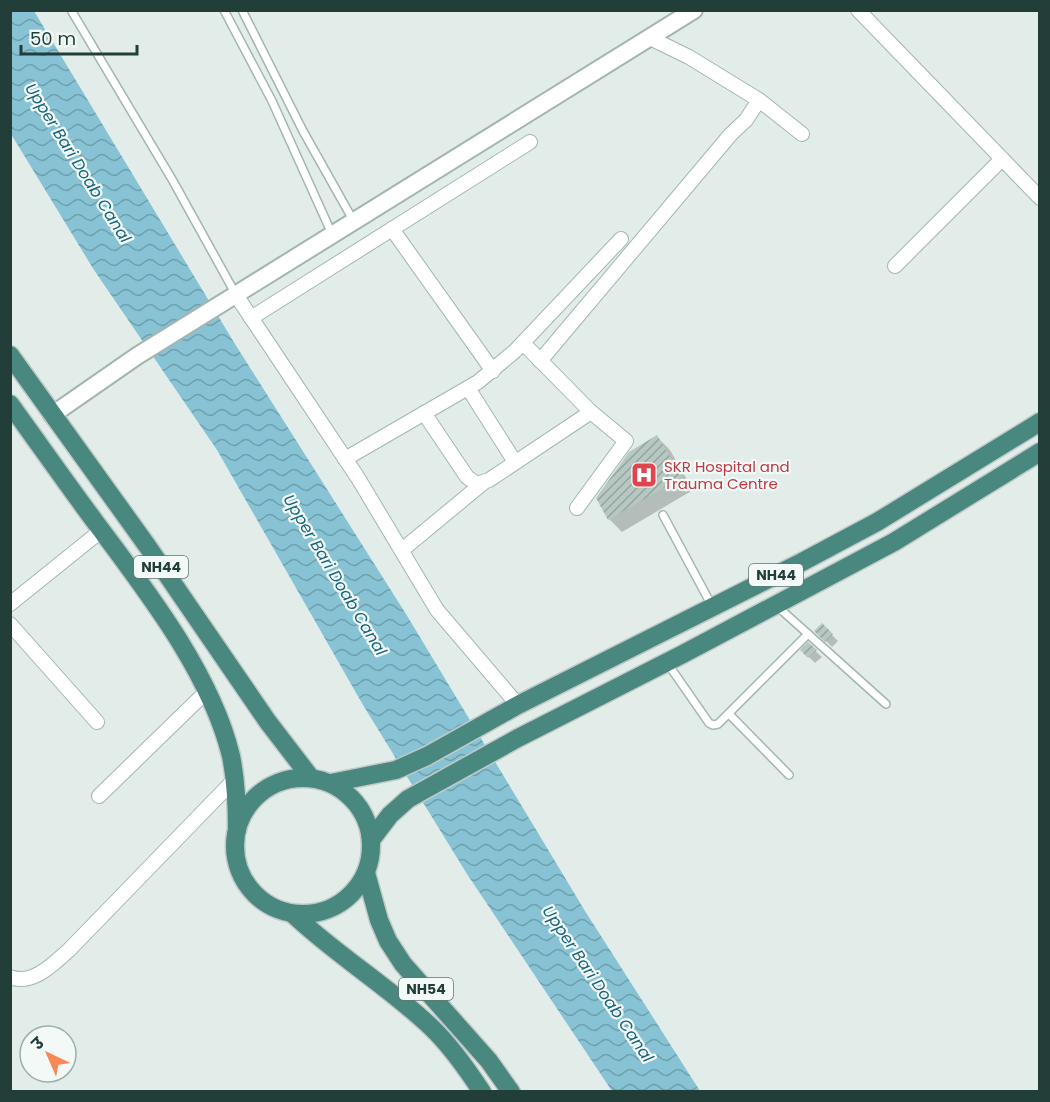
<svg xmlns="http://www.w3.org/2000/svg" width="1050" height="1102" font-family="Poppins,'Noto Sans Devanagari',sans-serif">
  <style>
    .water { fill: url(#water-waves) }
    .shadow { fill: #0003 }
    .building { fill: url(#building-hatch) }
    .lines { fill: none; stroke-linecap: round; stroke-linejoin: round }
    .service-casing { stroke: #a4b5b1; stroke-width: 10 }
    .minor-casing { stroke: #a4b5b1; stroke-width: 16 }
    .tertiary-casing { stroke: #a4b5b1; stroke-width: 20 }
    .trunk-casing { stroke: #c1c9c8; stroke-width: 21 }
    .service { stroke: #fff; stroke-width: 7 }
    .minor { stroke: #fff; stroke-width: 14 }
    .tertiary { stroke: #fff; stroke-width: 16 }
    .trunk { stroke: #48887e; stroke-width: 18 }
    .labels { text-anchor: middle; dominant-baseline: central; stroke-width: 4.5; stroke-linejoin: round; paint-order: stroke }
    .shield { fill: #f2f9f6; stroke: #607672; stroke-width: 1.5 }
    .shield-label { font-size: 14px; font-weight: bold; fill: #213e39 }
    .health-label { font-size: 15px; fill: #be3a42; stroke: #f2f9f6; text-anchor: start }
    .water-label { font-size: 16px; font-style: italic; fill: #18657d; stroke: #f2f9f6 }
  </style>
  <defs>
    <pattern id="water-waves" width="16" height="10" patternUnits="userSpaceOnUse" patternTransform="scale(1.5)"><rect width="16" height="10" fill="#87c3d4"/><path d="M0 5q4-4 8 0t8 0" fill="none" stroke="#6ea0ad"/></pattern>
    <pattern id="building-hatch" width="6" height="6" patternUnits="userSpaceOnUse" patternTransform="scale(1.5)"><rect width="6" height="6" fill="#b7c8c2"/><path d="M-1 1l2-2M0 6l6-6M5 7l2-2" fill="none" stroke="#94a49f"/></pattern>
  </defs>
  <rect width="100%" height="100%" fill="#e2ede9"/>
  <polygon class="water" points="11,11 34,11 235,344 406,614 585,911 700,1091 612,1091 467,874 363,705 217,450 94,270 11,134"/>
  <g class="shadow">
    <polygon points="657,437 670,450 693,490 622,532 609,519"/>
    <polygon points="822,625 838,641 832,647 816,631"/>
    <polygon points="808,644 822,657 815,663 802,650"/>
  </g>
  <g class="building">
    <polygon points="657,435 682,477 608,520 596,498 629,452"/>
    <polygon points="822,623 833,634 825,642 814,631"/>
    <polygon points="808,642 817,650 808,658 800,650"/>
  </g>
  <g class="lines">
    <g class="service-casing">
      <g id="service">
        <polyline points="71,10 173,181 235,293"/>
        <polyline points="224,10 272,101 332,234"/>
        <polyline points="242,10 303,131 353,220"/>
        <polyline points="663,515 712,606"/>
        <polyline points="778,607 886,704"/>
        <polyline points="668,664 709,723 713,725 718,724 808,634"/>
        <polyline points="729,714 789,775"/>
      </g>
    </g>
    <g class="minor-casing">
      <g id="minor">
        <polyline points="858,10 1040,198"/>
        <polyline points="759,100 802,134"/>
        <polyline points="392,229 493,371"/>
        <polyline points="895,266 1002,159"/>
        <polyline points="236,295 358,478 437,610 518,705"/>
        <polyline points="251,318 530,142"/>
        <polyline points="540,361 731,134 746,120 759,100 689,57 650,38"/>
        <polyline points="468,388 515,462"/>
        <polyline points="424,413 467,477 477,484 489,480 591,412 523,343"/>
        <polyline points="345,459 478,382 515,351 621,239"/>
        <polyline points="577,508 626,441 591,412"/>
        <polyline points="402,550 483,483"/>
        <polyline points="10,604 102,530"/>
        <polyline points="10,624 97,722"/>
        <polyline points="99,796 206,692"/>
        <path d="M10,977C33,986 54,963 69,950L235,779"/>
      </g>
    </g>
    <g class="tertiary-casing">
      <polyline id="tertiary" points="52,415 137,356 694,10"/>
    </g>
    <g class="trunk-casing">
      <g id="trunk">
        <polyline points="10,355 148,547 268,722 311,778"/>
        <path d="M10,404C39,444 67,484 96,523C146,590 211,673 231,756C236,780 237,804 237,829"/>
        <circle cx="303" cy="846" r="68"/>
        <polyline points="331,783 396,770 427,756 518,705 802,562 877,522 1040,422"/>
        <polyline points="371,840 390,815 408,799 518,738 683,654 894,542 1040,452"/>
        <polyline points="366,873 379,920 388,941 403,964 489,1061 511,1092"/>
        <path d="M293,914C336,955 388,986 431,1027C451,1046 467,1069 482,1092"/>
      </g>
    </g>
    <use href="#service" class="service"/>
    <use href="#minor" class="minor"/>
    <use href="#tertiary" class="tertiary"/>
    <use href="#trunk" class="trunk"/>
  </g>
  <defs>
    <g id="hospital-square" transform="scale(1.35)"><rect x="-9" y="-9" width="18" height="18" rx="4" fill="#e0444e" stroke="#f2f9f6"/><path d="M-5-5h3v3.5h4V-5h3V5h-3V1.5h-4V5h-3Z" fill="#fff"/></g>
  </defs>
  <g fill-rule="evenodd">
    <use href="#hospital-square" x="644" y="475"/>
  </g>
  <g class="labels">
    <g class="shield">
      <rect x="134" y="556" width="54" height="22" rx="4.5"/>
      <rect x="749" y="564" width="54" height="22" rx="4.5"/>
      <rect x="399" y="978" width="54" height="22" rx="4.5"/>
    </g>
    <g class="shield-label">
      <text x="161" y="567">NH44</text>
      <text x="776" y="575">NH44</text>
      <text x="426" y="989">NH54</text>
    </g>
    <g class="health-label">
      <text x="664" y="466">SKR Hospital and<tspan x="664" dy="17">Trauma Centre</tspan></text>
    </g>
    <g class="water-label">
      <text transform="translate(78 163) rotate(58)">Upper Bari Doab Canal</text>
      <text transform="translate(335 575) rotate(59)">Upper Bari Doab Canal</text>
      <text transform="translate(598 984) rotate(56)">Upper Bari Doab Canal</text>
    </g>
  </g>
  <rect width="1050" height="1102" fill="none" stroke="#213e39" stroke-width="24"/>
  <g transform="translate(48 1054) rotate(316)"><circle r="28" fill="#f2f9f6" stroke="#9eaeaa" stroke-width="1.5"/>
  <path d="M0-4.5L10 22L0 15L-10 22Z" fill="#f88855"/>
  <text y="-9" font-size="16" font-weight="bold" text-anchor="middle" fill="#213e39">उ</text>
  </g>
  <path d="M21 45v9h116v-9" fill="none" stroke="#213e39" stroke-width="3"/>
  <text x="30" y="45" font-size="18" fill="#213e39" stroke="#f2f9f6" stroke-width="4.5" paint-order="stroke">50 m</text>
</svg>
